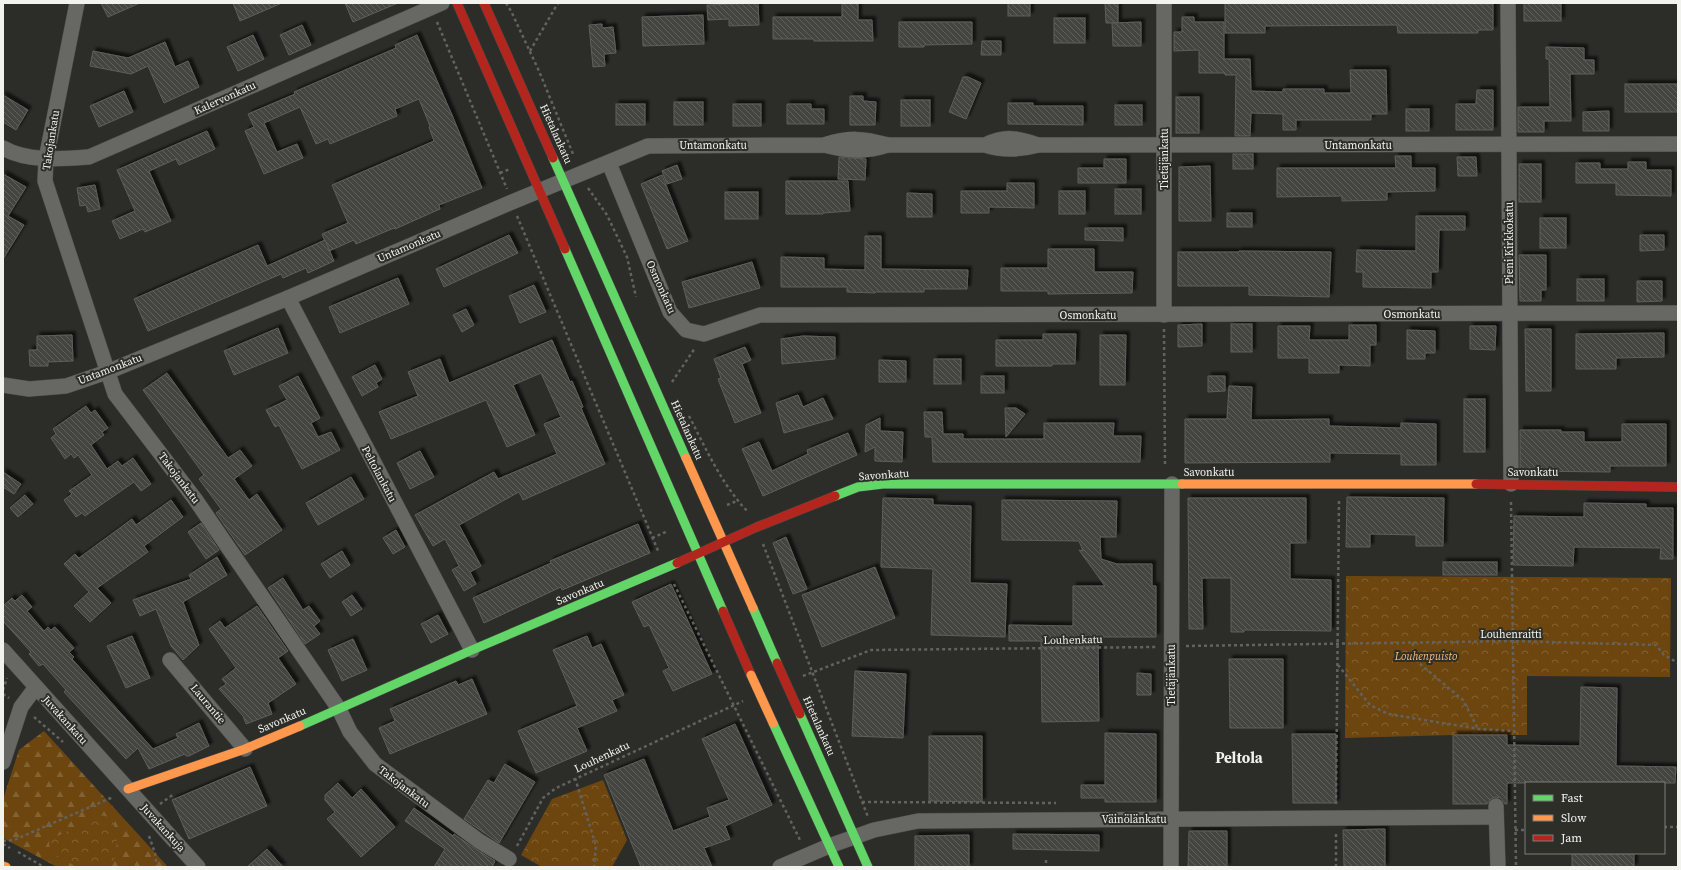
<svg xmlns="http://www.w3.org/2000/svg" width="1681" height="870" font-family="'Source Serif 4',serif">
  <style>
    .forest { fill: url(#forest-firs) }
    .park { fill: url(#park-crowns) }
    .building { fill: url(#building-back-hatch); stroke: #5e5e5a; filter: url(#shadow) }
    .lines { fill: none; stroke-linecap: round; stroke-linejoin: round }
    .street-casing { stroke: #494946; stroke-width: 16 }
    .fast-casing { stroke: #494946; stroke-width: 10 }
    .slow-casing { stroke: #494946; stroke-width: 10 }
    .jam-casing { stroke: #494946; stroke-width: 10 }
    .path { stroke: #626360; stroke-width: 2.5; stroke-dasharray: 3 3; stroke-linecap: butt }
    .street { stroke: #676864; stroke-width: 15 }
    .fast { stroke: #63d668; stroke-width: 9 }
    .slow { stroke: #ff974d; stroke-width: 9 }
    .jam { stroke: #b3261e; stroke-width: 9 }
    .slow-bridge-casing { stroke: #494946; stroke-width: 10; stroke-linecap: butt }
    .jam-bridge-casing { stroke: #494946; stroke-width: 10; stroke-linecap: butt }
    .slow-bridge { stroke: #ff974d; stroke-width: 9 }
    .jam-bridge { stroke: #b3261e; stroke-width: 9 }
    .labels { text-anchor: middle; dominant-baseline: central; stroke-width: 4; stroke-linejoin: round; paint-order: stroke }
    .street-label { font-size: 11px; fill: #f2f3ef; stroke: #2d2e28 }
    .park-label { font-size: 11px; font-style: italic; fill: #fbbe7c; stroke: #2d2e28 }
    .district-label { font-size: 15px; font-weight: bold; fill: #f2f3ef; stroke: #2d2e28 }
  </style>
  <defs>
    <pattern id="forest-firs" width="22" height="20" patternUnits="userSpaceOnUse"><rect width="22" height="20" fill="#6d460f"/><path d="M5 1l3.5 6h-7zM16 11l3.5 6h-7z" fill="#826132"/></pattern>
    <pattern id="park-crowns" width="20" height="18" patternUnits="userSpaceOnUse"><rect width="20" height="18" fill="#6d460f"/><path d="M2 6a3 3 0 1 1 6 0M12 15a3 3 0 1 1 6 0" fill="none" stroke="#826132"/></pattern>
    <pattern id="building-back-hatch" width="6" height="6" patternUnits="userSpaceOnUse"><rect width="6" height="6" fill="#444441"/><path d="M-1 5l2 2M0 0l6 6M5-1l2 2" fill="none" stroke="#5f5f5d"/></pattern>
    <filter id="shadow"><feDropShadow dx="3.5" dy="-3.5" stdDeviation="1" flood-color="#0009"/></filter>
  </defs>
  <rect width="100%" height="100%" fill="#2c2d29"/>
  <polygon class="forest" points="44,731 168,867 57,867 3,838 3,799 19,750"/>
  <g class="park">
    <polygon points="1346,576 1671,578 1670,677 1527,676 1527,735 1453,735 1345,738"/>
    <polygon points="603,780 627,840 612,867 542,867 521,855 552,799"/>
    <path d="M102,815L111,818C118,832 119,853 111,867H77L50,852L49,843L51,839Z"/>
  </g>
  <g class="building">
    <polygon points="101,3 140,3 108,17"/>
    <polygon points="233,3 282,3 240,21"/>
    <polygon points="345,3 398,3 353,22"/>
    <polygon points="758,3 759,25 729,26 729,19 708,20 707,5"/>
    <polygon points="842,3 858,3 858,20 872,20 873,41 814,41 814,39 773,39 773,17 842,17"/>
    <rect x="1008" y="3" width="22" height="13"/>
    <polygon points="1105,3 1118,3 1118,23 1106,23"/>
    <polygon points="1225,3 1493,4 1493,30 1478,30 1478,33 1398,33 1397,25 1265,26 1265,33 1225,33"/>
    <rect x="1524" y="3" width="37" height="18"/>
    <polygon points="703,15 704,44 643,46 642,17"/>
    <polygon points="1182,17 1194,17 1194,22 1224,22 1224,59 1250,59 1251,91 1283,92 1283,89 1324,89 1324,93 1351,93 1350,70 1386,70 1387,114 1371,114 1371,120 1296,120 1296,130 1283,130 1283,114 1251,113 1250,136 1235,136 1236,75 1225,75 1225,73 1199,73 1199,50 1174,51 1174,32 1182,32"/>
    <rect x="1054" y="18" width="31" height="25"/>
    <polygon points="899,22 972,22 972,44 924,45 924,47 899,47"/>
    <polygon points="1141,22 1141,46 1113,46 1112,23"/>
    <polygon points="602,24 602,28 613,27 616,53 604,54 605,66 593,67 589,25"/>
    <polygon points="302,25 311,45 289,55 280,35"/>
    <polygon points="253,35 264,59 238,71 227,47"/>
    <polygon points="417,35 452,115 482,188 439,205 440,209 395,229 394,228 356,244 354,240 329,251 322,234 348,223 332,185 434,141 429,127 430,126 419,99 395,109 397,116 330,144 328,139 316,144 300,107 264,123 277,152 297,144 303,158 264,174 245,131 254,127 248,114 295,94 294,92 396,48 395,45"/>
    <polygon points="982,41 1001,41 1001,55 981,55"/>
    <polygon points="165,42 175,67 188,61 199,87 164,103 148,66 131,74 90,66 93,51 128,58"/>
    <polygon points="1546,47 1584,48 1584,60 1594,60 1594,74 1570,74 1571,121 1544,121 1544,132 1518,132 1518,107 1550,107 1549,59 1546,59"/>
    <polygon points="963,77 968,77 981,83 966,119 949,112"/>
    <rect x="1625" y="84" width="53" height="28"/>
    <polygon points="1477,90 1493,90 1493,130 1456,130 1456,104 1476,104"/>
    <polygon points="124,91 133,112 99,127 90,106"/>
    <polygon points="3,95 28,110 16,130 3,122"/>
    <polygon points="850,96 863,96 863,101 876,102 875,125 850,125"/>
    <rect x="1176" y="97" width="23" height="36"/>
    <rect x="901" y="100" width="29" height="26"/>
    <rect x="674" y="102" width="29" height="23"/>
    <polygon points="1008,103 1033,103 1033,106 1083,106 1083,125 1008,124"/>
    <rect x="616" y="104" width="29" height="21"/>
    <rect x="733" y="104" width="28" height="22"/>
    <polygon points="787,104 811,104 811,109 824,109 824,124 787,124"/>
    <rect x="1115" y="105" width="27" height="20"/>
    <rect x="1406" y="109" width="23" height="22"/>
    <polygon points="1609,111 1609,131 1583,131 1583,112"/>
    <polygon points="207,131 215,149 179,165 176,159 149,171 171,221 145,232 143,229 120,239 112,221 135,211 117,170"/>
    <rect x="1233" y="154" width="20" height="15"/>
    <polygon points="1395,156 1411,156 1411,168 1435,168 1435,191 1387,192 1387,200 1342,201 1342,196 1277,197 1277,168 1396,168"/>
    <polygon points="839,157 866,159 865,180 838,179"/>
    <polygon points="1457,157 1476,157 1477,176 1458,176"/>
    <polygon points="1104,159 1126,159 1126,183 1078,183 1078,168 1104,168"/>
    <polygon points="1628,162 1646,162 1646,170 1671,170 1671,196 1616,195 1616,183 1576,183 1576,163 1600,163 1600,169 1628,169"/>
    <rect x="1519" y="164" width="22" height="38"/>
    <polygon points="677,165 682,179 667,184 662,171"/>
    <polygon points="1210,166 1211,221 1179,221 1179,167"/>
    <polygon points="3,174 26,187 8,216 24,225 3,259"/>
    <polygon points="662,175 688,241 667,249 641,184"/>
    <polygon points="786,181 848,181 850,211 823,213 823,214 786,214"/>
    <polygon points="1007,183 1034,183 1034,208 989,207 989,213 961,213 961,191 1007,191"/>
    <polygon points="95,185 100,209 88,212 86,205 80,206 77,188"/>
    <rect x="1115" y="189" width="26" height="25"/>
    <rect x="1059" y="191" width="26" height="23"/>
    <rect x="725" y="192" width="33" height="27"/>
    <polygon points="907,193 932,194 932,217 907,217"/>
    <rect x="1227" y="213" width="25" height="14"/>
    <polygon points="1416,216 1465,216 1465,230 1439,230 1438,272 1431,272 1431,288 1363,287 1363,272 1356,272 1357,250 1416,251"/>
    <rect x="1540" y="218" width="26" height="30"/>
    <polygon points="1085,228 1123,228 1123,241 1085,240"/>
    <polygon points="509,235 518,253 444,287 436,269"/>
    <polygon points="1640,235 1664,235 1664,250 1640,251"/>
    <polygon points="865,236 881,236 881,269 968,270 967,289 924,289 924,292 875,292 875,293 847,292 847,287 781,287 781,257 824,258 824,269 865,270"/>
    <polygon points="325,240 334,261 308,273 306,268 283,278 281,274 148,331 134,299 258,245 267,266"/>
    <polygon points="1048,249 1094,249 1094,272 1133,272 1132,293 1048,294 1048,291 1001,291 1001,268 1048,268"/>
    <polygon points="1239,251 1331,252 1329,297 1249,295 1249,286 1178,286 1178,252 1239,252"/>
    <polygon points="1519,255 1546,255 1546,290 1541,290 1541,301 1520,301"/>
    <polygon points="752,262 760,288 689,308 682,282"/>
    <polygon points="398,278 409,304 340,333 329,307"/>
    <rect x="1577" y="279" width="27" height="22"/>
    <polygon points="1637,281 1662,281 1662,301 1637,302"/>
    <polygon points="534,285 546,312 520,323 509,296"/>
    <polygon points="466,309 474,325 462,332 453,315"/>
    <polygon points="1202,324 1202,346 1178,347 1178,325"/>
    <rect x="1231" y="324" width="21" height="28"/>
    <polygon points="1349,325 1376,325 1376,345 1370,345 1370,366 1339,365 1339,373 1309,373 1309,358 1278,358 1278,326 1310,326 1309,340 1349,340"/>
    <polygon points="1470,326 1496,326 1495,350 1470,349"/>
    <polygon points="278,328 288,353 234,375 224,351"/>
    <polygon points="1525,329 1551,329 1551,391 1526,391"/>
    <polygon points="1407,330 1435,331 1435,353 1425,353 1425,359 1407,359"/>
    <polygon points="1664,333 1664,357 1616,358 1616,369 1576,369 1576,334"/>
    <polygon points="1043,334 1076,334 1075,364 1052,364 1052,366 996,366 996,340 1043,340"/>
    <polygon points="72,335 73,361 48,362 48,366 30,366 29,350 37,350 37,336"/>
    <polygon points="1100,335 1126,335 1125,385 1100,385"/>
    <polygon points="803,336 835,337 835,359 782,364 781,339"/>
    <polygon points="552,340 570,382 572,381 583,407 581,408 605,464 523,500 519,492 459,525 481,566 470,572 476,584 464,591 452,570 459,566 445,539 433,546 415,515 494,472 498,479 557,454 544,424 561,417 541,373 513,385 535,435 507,447 486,400 391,439 379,412 418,396 408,372 440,359 449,383"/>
    <polygon points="745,347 751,360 742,364 761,413 735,423 718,379 721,378 714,359"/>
    <rect x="934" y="359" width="27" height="25"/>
    <polygon points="879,360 906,361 906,382 879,382"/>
    <polygon points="375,365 382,379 376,383 378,387 362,396 352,377"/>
    <polygon points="167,373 228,458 240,450 252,466 234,479 249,500 257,494 282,530 245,555 216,513 221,509 199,479 204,475 143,390"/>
    <polygon points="298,376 320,418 311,423 318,437 331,432 340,450 302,469 279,425 275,427 266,410 287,400 279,386"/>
    <rect x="981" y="376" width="23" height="17"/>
    <polygon points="1208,376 1225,376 1225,391 1208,392"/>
    <polygon points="1229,386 1252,387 1251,420 1329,419 1329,426 1401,428 1401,423 1436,424 1436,465 1401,465 1401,454 1330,453 1330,462 1185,463 1185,419 1227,419"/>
    <polygon points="798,395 803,407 823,398 833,419 784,433 776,403"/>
    <rect x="1464" y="399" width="21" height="53"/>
    <polygon points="86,406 91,413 95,410 108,428 102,432 104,435 91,445 107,469 118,461 122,466 133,458 151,484 141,491 134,482 85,516 82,513 76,517 64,500 72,494 69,491 92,475 78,455 74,458 71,454 65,459 51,438 56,434 53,429"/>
    <polygon points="1005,408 1016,408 1025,414 1006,437"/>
    <polygon points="924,412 942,412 943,434 963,434 963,439 1044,439 1044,423 1114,423 1113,436 1141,436 1140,462 933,462 932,437 925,437"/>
    <polygon points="880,418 880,431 903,432 902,462 875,461 875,447 865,452 866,425"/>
    <polygon points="1622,424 1666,424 1666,466 1610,466 1610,472 1520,471 1520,430 1561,430 1561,432 1584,432 1584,442 1622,442"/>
    <polygon points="848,433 857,455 763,496 742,449 759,442 772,471 808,454 807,450"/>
    <polygon points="420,451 434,477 410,489 397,463"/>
    <polygon points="3,472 21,484 14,494 3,487"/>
    <polygon points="351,477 364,499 318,525 306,503"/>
    <polygon points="25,495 33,504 18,517 10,508"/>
    <polygon points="1347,497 1444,498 1443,546 1416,546 1416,535 1370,534 1370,547 1346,547"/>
    <polygon points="883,498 933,499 933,505 971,506 970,583 1007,584 1005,637 931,635 933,569 881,567"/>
    <polygon points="1188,498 1306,498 1306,543 1290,543 1290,579 1331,580 1331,631 1244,630 1244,632 1231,632 1231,578 1202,578 1203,629 1189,629"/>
    <polygon points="171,500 183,517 144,546 148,552 97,588 111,603 90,622 74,606 89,592 64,564 75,554 79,558 132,519 136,525"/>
    <polygon points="1002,500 1117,501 1116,537 1100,537 1101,559 1117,564 1152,564 1152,586 1156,586 1156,637 1098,637 1099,721 1042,722 1041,641 1009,641 1009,625 1073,626 1073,586 1105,586 1079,550 1083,551 1079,541 1002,540"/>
    <polygon points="1584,503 1646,504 1646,508 1673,508 1673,559 1660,559 1661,548 1574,547 1573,566 1513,565 1514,516 1584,517"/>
    <polygon points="201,523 219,550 206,559 188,532"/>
    <polygon points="638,524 650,553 562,590 561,587 484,623 473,598 551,563 550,561"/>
    <polygon points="396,530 405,547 393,554 383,538"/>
    <polygon points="786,537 807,589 793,594 773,543"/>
    <polygon points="342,551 350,565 330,578 321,564"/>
    <polygon points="217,557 227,575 183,602 199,645 183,660 171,646 156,609 140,616 133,600 191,579 189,575"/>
    <rect x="1443" y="562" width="54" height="13"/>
    <polygon points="875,567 895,618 822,647 802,595"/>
    <polygon points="283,578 303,610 309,606 320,621 314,626 320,634 305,644 268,588"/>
    <polygon points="671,584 712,674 673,691 663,671 669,668 649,625 644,627 632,602"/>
    <polygon points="22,595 32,607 27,611 44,631 48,627 51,630 55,627 74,648 69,652 74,657 72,659 153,749 178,738 176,734 199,723 209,746 189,756 186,756 185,754 149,769 138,748 126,759 64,692 66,690 43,664 39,666 29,654 31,652 3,621 3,606 12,598 15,601"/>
    <polygon points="352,595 362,609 351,616 342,602"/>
    <polygon points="257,606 288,651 278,658 296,684 268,703 272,714 246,724 243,716 219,689 226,684 222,679 236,668 209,629 220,621 225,628"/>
    <polygon points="438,615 448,634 431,643 421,624"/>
    <polygon points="132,636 150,678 126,688 107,646"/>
    <polygon points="587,636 592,648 601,644 624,695 612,700 617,711 577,728 587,751 536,773 518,731 577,706 553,650"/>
    <polygon points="353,639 367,670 342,681 328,650"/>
    <polygon points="1229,659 1283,659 1283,728 1230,728"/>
    <polygon points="855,671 906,674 903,738 852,736"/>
    <polygon points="1137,673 1151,674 1151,695 1137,695"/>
    <polygon points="472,679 487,714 390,754 379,728 395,721 390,709 456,681 458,685"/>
    <polygon points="1581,687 1617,688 1616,766 1676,767 1675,783 1507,783 1507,804 1505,804 1501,798 1496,797 1491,799 1487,804 1453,804 1453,735 1507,735 1507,745 1580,746"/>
    <polygon points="735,724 772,805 725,826 730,839 704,848 712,867 641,867 604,775 644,759 673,831 710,817 707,808 729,800 702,739"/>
    <polygon points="1105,733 1156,734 1156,802 1105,802 1105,798 1081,798 1081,785 1105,785"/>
    <polygon points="1292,734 1336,734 1336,803 1293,803"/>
    <polygon points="929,736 982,736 982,802 929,801"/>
    <polygon points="505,764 535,782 499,843 464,819 488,780 494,783"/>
    <polygon points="250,767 267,806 189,839 172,800"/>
    <polygon points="338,783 352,798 361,789 395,827 361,857 327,819 335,812 325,800 325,795"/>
    <polygon points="414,808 453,836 454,834 474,848 495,861 492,867 434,867 445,849 405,821"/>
    <polygon points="1385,829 1385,867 1344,867 1343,830"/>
    <polygon points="1189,831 1227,831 1227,867 1188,867"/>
    <polygon points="1013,834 1099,835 1099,851 1013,849"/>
    <polygon points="969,835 969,867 915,867 915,836"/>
    <polygon points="267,849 283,867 247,867"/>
    <rect x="1572" y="853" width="62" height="14"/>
  </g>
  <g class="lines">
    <g class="street-casing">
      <g id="street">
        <polyline points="77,3 46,159 45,181 115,394 195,499 339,709 350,732 375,764 479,841 509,859"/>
        <polyline points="1508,3 1511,484"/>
        <path d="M888,145H985C1004,151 1020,150 1038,145C1017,138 1006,135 985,145"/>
        <polyline points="1038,145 1678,144"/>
        <path d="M3,148C27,162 63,159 89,157L442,3"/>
        <polyline points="609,163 670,312 686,330 704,334 760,315 1678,313"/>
        <polyline points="288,298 472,650"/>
        <polyline points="1164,315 1164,3"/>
        <path d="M3,385L29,389L66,386L107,372L288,298L512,202L648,146L824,145C848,151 864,153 888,145C863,138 849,137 824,145"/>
        <polyline points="3,650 198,867"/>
        <polyline points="170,660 245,749"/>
        <polyline points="3,762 21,707 36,687"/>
        <polyline points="1496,806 1498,867"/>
        <polyline points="780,867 829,846 874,830 918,821 1496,817"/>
        <polyline points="1171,867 1172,484"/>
      </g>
    </g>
    <g class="fast-casing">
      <g id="fast">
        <polyline points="553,158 686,458"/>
        <polyline points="565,249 723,611"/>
        <polyline points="835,496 858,487 883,484 1182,484"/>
        <polyline points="753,608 777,663"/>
        <polyline points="800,714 868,867"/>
        <polyline points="773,723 839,867"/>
        <polyline points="300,726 472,650 677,563"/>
      </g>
    </g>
    <g class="slow-casing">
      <g id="slow">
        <polyline points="686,458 753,608"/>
        <polyline points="1182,484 1476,484"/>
        <polyline points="128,789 245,749 300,726"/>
        <polyline points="3,866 6,867"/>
      </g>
    </g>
    <g class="jam-casing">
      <g id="jam">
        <polyline points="457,3 565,249"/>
        <polyline points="484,3 553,158"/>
        <polyline points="1476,484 1678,487"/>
        <polyline points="677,563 757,527 835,496"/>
        <polyline points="723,611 751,675"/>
      </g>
    </g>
    <g class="path">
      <polyline points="506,3 511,11 539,71 573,154"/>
      <polyline points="437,22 507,189"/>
      <polyline points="530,51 558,3"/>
      <polyline points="500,173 510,169"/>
      <polyline points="588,188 607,215 627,257 636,297"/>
      <polyline points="517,216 659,553"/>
      <polyline points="1164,329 1165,466"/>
      <polyline points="672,382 695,348"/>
      <path d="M689,416C706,449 722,485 748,512"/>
      <polyline points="1511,502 1516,867"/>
      <polyline points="727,505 737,501"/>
      <polyline points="652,538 668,531"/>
      <polyline points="763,544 868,817"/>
      <polyline points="674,584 801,842"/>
      <polyline points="1413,643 1413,658 1463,700 1478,729"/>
      <polyline points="1186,646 1513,641 1656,645 1664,655 1678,663"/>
      <polyline points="1338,665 1370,705 1388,714 1479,729 1514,731"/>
      <polyline points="803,676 871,650 1157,647"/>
      <polyline points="3,690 7,678"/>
      <polyline points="3,694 9,698"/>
      <polyline points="34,717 63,742"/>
      <polyline points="575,778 596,846 594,867"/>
      <polyline points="862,802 1056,803"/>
      <polyline points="160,804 174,794"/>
      <polyline points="1336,804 1339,501"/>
      <polyline points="1664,827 1678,827"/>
      <polyline points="1515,830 1526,830"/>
      <polyline points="149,836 155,853 157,867"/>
      <polyline points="3,841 14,840 113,797"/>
      <polyline points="3,844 10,848"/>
      <polyline points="517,846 543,798 556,788 743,701"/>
      <polyline points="18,852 44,867"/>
      <polyline points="1046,860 1046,867"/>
      <polyline points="1336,867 1336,833"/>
    </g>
    <use href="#street" class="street"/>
    <use href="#fast" class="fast"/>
    <use href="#slow" class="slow"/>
    <use href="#jam" class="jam"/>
    <g class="slow-bridge-casing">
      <polyline id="slow-bridge" points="751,675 773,723"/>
    </g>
    <g class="jam-bridge-casing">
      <polyline id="jam-bridge" points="777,663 800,714"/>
    </g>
    <use href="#slow-bridge" class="slow-bridge"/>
    <use href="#jam-bridge" class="jam-bridge"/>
  </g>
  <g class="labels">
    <g class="street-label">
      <text transform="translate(225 98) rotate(-24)">Kalervonkatu</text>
      <text transform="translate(556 134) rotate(66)">Hietalankatu</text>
      <text transform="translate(51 140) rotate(-81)">Takojankatu</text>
      <text x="713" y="145">Untamonkatu</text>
      <text x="1358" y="145">Untamonkatu</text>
      <text transform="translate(1164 159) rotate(-90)">Tietäjänkatu</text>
      <text transform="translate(1509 243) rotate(-90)">Pieni Kirkkokatu</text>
      <text transform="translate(409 246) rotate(-23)">Untamonkatu</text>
      <text transform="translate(661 287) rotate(66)">Osmonkatu</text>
      <text x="1412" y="314">Osmonkatu</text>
      <text x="1088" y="315">Osmonkatu</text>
      <text transform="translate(110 369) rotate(-21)">Untamonkatu</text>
      <text transform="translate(687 430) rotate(66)">Hietalankatu</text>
      <text x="1209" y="472">Savonkatu</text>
      <text x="1533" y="472">Savonkatu</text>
      <text transform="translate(379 474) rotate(62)">Peltolankatu</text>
      <text transform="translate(884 475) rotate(-4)">Savonkatu</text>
      <text transform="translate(179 478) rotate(53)">Takojankatu</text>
      <text transform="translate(580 592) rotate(-23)">Savonkatu</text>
      <text x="1511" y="634">Louhenraitti</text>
      <text transform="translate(1073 640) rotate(-1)">Louhenkatu</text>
      <text transform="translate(1171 675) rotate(-90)">Tietäjänkatu</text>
      <text transform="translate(208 704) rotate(50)">Laurantie</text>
      <text transform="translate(65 720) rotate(48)">Juvakankatu</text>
      <text transform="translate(282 720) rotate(-23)">Savonkatu</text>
      <text transform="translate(819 726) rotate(66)">Hietalankatu</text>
      <text transform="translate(602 757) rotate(-25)">Louhenkatu</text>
      <text transform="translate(404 787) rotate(37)">Takojankatu</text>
      <text x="1134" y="819">Väinölänkatu</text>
      <text transform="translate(163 828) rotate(48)">Juvakankuja</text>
    </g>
    <g class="park-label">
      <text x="1426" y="656">Louhenpuisto</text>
    </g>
    <g class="district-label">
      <text x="1239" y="757">Peltola</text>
    </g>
  </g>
  <rect width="1681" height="870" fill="none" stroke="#f2f3ef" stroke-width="8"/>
  <rect x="1525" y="782" width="140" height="72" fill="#2d2e28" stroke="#7c7d78"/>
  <rect x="1533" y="795" width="20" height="6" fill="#63d668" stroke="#7c7d78"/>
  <text x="1561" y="802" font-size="12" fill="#f2f3ef">Fast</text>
  <rect x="1533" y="815" width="20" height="6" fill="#ff974d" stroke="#7c7d78"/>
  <text x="1561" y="822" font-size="12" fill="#f2f3ef">Slow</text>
  <rect x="1533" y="835" width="20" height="6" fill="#b3261e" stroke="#7c7d78"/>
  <text x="1561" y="842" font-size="12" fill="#f2f3ef">Jam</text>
</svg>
